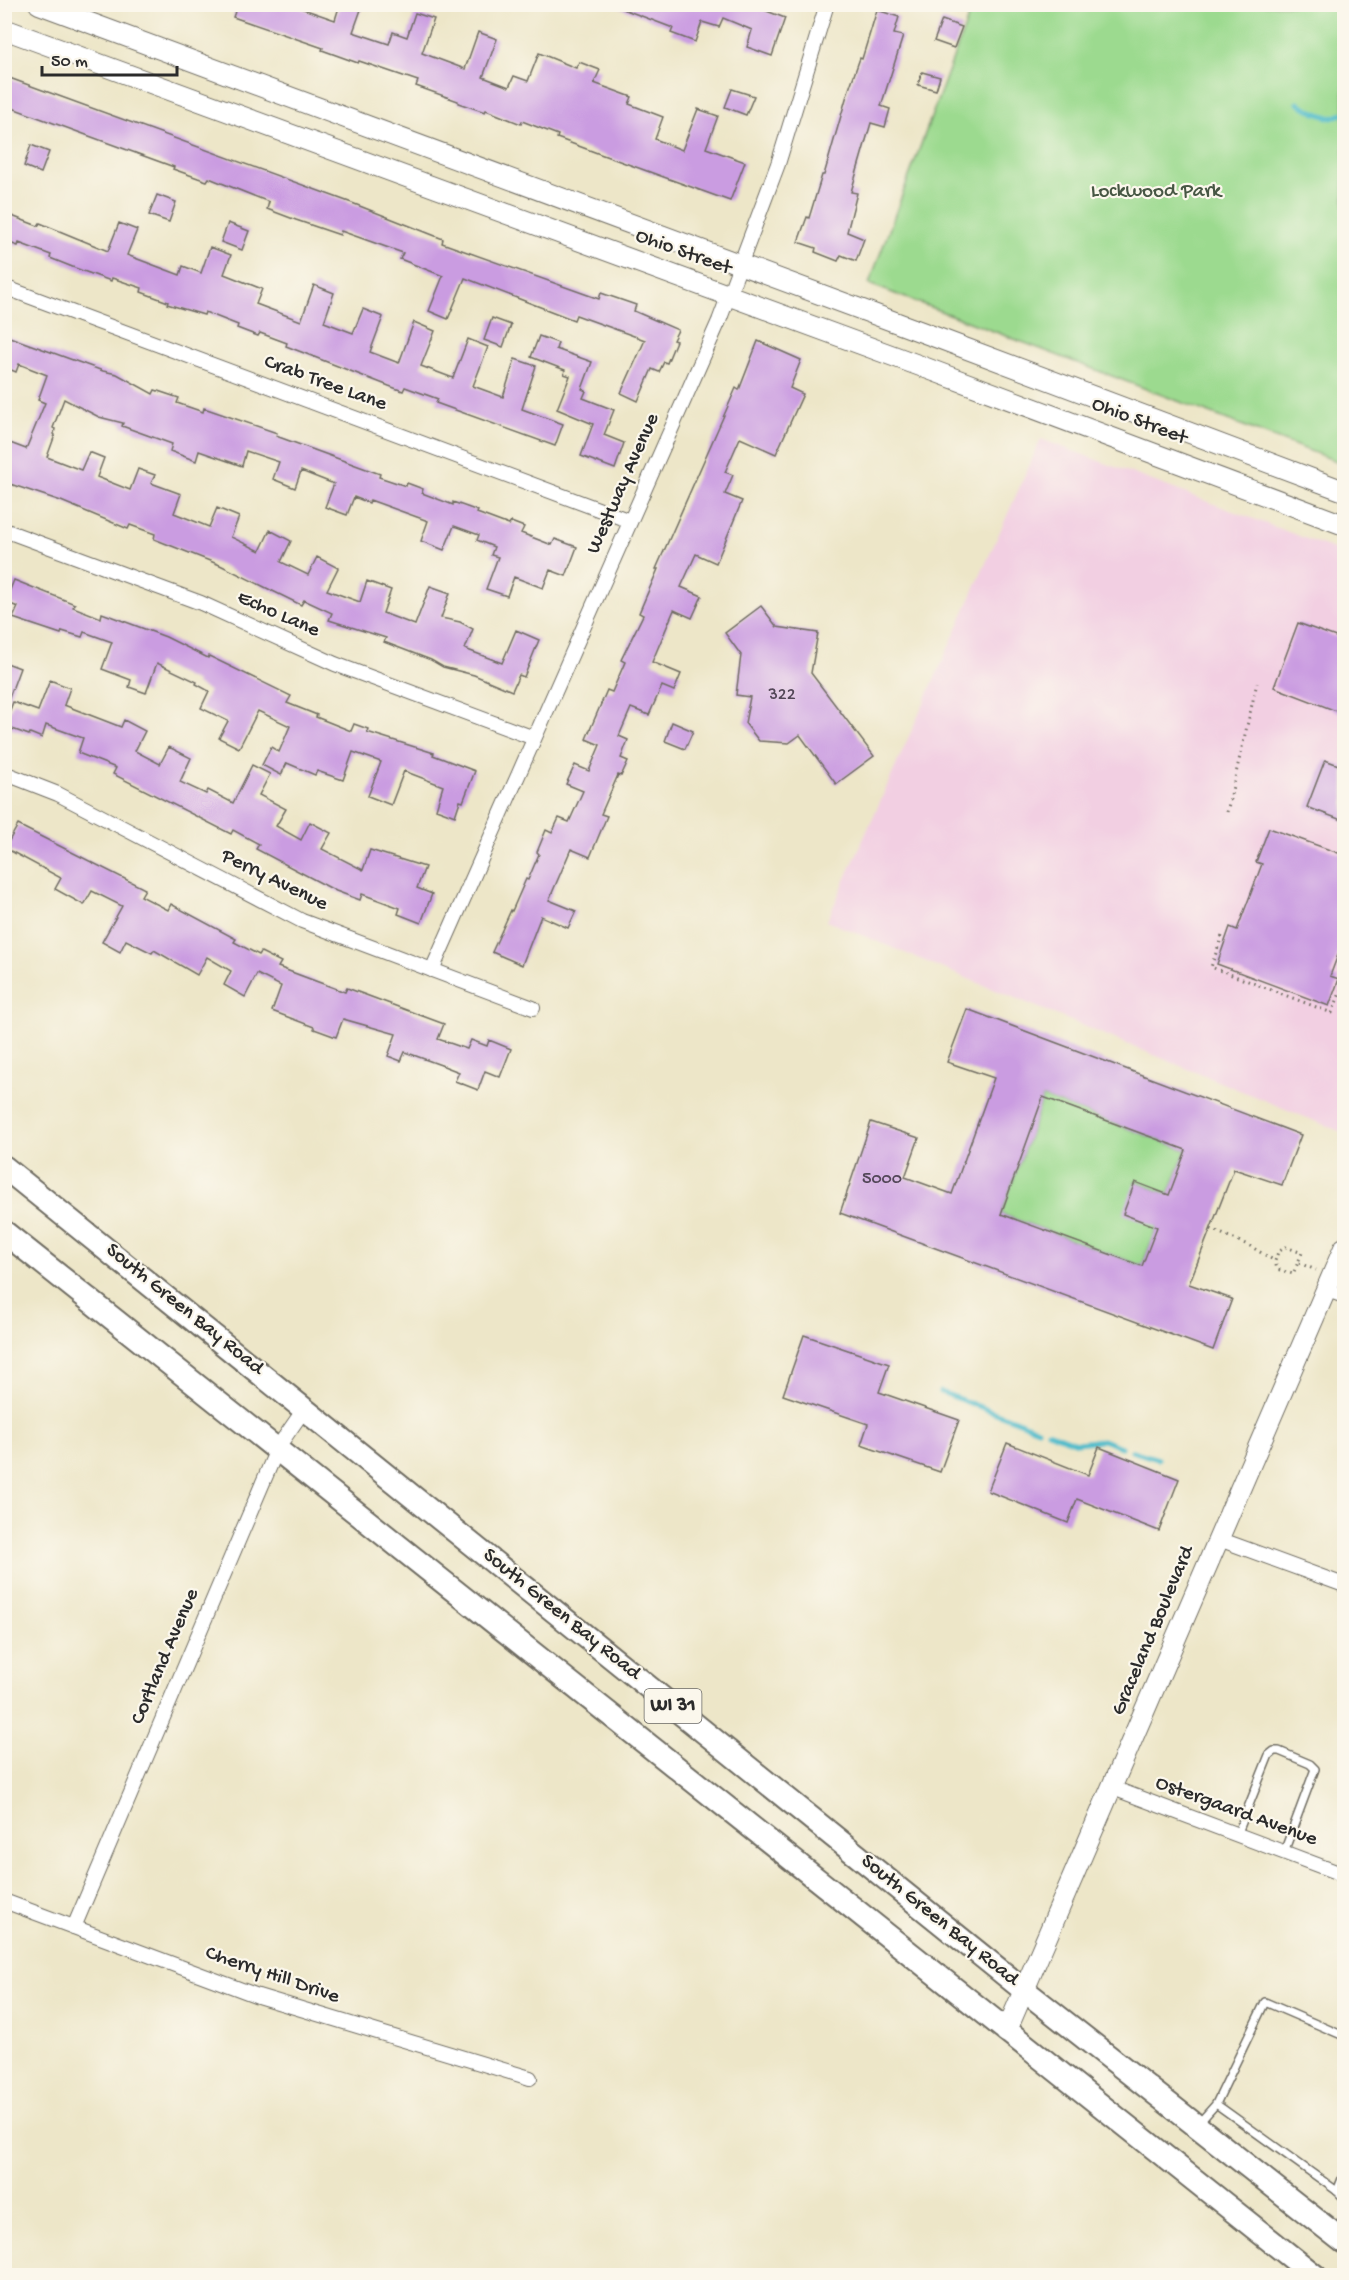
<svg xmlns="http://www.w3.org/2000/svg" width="1349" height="2280" font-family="'Gochi Hand',sans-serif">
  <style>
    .built { fill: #f2cfe2 }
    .green { fill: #9cda8f; stroke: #64825d; stroke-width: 1.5 }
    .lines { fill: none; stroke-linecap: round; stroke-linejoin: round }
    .stream { stroke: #50bccb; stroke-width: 5 }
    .building { fill: #ca9ce1; fill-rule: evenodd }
    .lane-casing { stroke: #6f6c62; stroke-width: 10 }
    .street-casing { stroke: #6f6c62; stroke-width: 16 }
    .secondary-casing { stroke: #6f6c62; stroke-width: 22 }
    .primary-casing { stroke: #6f6c62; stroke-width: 26 }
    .path { stroke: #6f6c62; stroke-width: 3; stroke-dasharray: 1.5 4.5; stroke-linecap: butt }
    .lane { stroke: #fff; stroke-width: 7 }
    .street { stroke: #fff; stroke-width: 14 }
    .secondary { stroke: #fff; stroke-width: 20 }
    .primary { stroke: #fff; stroke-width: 22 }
    .labels { text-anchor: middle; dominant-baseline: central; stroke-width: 4.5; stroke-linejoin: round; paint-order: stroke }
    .number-label { font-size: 18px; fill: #534758 }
    .shield { fill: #fbf7ec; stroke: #696865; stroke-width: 1.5 }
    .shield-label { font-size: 20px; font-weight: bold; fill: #2b2b2b }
    .park-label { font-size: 21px; fill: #475744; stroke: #fbf7ec }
    .street-label { font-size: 21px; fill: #2b2b2b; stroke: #fbf7ec }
  </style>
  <rect width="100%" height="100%" fill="#fbf7ec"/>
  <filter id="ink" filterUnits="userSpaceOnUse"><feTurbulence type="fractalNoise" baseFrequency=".0167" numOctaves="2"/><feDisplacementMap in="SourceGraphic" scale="12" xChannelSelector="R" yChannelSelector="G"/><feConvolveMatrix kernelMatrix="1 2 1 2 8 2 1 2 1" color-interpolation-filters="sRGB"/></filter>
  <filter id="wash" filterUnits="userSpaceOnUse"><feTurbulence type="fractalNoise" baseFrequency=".008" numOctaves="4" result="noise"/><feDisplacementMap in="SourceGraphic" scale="24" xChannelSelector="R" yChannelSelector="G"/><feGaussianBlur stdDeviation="1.35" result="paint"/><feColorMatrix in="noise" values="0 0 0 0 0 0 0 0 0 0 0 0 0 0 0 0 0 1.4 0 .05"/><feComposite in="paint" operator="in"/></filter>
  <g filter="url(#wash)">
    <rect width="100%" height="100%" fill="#ede6c8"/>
    <polygon class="built" points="1041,439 1344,553 1344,1133 827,921"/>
    <g class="green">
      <polygon points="973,5 1344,5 1344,464 869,284"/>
      <polygon points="1043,1097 1186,1150 1169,1195 1135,1182 1157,1227 1142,1266 1001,1214"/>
    </g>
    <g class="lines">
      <g class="stream">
        <polyline points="1298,103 1316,113 1332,118 1342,114"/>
        <polyline points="941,1392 1038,1429"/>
        <polyline points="1048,1432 1077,1443 1103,1440 1121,1447"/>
        <polyline points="1132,1451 1158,1459"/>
      </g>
    </g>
    <g id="blocks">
      <g class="building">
        <polygon points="238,4 289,4 335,20 340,4 363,4 353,32 389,44 393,32 407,37 415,13 434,19 422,53 465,69 478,32 497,39 483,77 509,87 514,76 528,81 539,53 576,68 579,62 600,70 594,83 632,97 629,104 663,117 655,139 682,150 698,109 718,116 706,148 745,162 730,201 600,154 557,138 558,135 522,121 521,124 486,110 485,112 458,103 458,101 416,86 418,81 359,61 358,63 322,50 323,48 233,17"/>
        <polygon points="615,4 748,4 785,18 772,56 747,47 752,30 723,18 719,27 702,22 695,42 671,33 673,28 615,6"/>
        <polygon points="877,10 899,17 894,34 903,36 881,106 890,109 885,127 871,123 851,192 857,193 847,232 864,239 856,261 841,255 838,261 815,252 816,248 798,242 807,217 809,218 822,175 824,175 847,95 860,58 862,59"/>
        <polygon points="942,20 962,27 954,48 934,41"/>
        <polygon points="922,72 940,77 936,90 918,85"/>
        <polygon points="4,76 352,203 443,239 442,243 599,299 601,293 636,305 634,311 678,330 673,340 676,341 667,363 664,362 659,372 652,369 638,401 621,393 645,340 576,315 574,320 465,278 448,319 429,311 443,276 400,259 403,253 341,231 340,235 296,220 267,209 269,202 209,178 207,181 198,178 173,169 174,167 4,105"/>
        <polygon points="732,89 754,96 746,115 725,107"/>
        <polygon points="31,145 49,152 41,173 24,166"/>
        <polygon points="157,195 176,202 169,222 149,215"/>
        <polygon points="4,213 38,226 40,223 108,251 119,223 137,230 127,255 180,275 183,266 201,273 210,247 231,255 224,274 262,289 256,304 301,321 314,285 334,293 324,322 353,333 363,309 383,317 370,352 399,363 414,322 435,331 421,366 453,378 468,339 488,347 473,386 503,397 515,359 536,366 522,409 563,424 555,446 436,403 438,399 405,387 403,391 389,386 286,346 287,343 260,333 258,336 237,328 238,325 205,312 204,315 167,304 168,302 141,292 142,288 112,278 111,281 75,268 50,258 51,255 19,243 18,246 4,241"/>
        <polygon points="228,223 249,231 242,250 221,242"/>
        <polygon points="492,318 511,325 503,347 484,340"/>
        <polygon points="4,335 103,371 117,374 153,394 155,390 179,398 177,403 203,412 204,408 277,433 276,436 380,474 379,477 406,486 407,483 423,489 422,493 453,505 453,502 478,511 477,513 509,525 511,522 524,527 521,533 552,545 555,539 577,547 566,576 550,570 543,588 514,577 507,596 486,589 498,557 491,555 494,547 477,540 479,535 454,526 444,550 421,541 428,521 370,500 369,503 354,497 347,515 325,507 334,484 301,471 295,488 273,479 279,462 246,451 242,466 199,451 196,461 170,451 172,444 122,426 123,423 99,417 64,399 53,428 55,429 54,434 55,435 47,457 81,470 89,452 104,458 97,477 130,490 138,469 155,475 151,483 181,494 174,513 209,527 217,508 239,517 231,537 260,551 270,530 291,541 281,562 308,575 317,557 338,568 327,590 360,602 367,581 391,590 383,613 415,625 430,586 450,593 441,618 460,622 473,629 465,649 502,663 516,630 539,640 524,677 519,675 512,691 474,675 443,667 431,660 384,642 386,638 329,620 332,613 304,600 301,605 220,565 154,539 155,534 130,525 128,529 61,501 4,482 4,457 10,443 26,449 45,403 38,400 47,375 19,364 16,372 4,367"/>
        <polygon points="539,336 558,343 556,349 592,362 582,389 586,391 583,398 614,410 604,435 624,443 615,469 581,456 593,424 557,409 570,376 564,374 565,370 531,357"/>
        <polygon points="758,341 801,360 790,388 803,394 776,454 740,438 725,472 733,475 725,494 742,501 716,563 696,554 681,587 702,596 692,618 674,610 652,662 681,674 674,691 662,686 649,715 631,708 619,736 628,740 621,758 628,761 621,776 618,775 601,814 607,816 590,857 571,849 549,900 576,911 568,928 541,916 522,965 492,952 511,910 512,911 526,879 528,880 539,854 537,852 546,830 552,833 559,818 569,822 583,791 566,784 575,765 589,771 600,745 586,739 607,690 612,692 625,662 621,660 643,615 639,613 658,569 656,569 736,388 739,390"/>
        <polygon points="14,580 75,604 73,607 101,618 102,613 166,637 208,658 209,656 291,696 287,703 317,715 316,717 351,731 354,724 368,729 367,732 434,753 433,755 475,771 463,802 460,801 455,816 436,809 443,786 404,771 391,805 368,796 381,762 353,752 343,780 317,771 315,775 287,763 281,775 262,765 271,747 279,752 290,726 258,711 239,748 219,738 228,721 201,708 209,691 196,684 197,682 157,663 146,693 129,687 131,680 102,669 112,642 84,632 82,637 62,631 61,634 13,618 18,607 5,602"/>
        <polygon points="761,606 777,627 818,633 811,673 874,756 836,784 800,735 789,743 759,741 745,723 750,697 736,695 741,655 725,633"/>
        <polygon points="1298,623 1344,640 1344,714 1274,687"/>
        <polygon points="4,662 20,668 6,706 4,706"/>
        <polygon points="50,680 70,688 64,705 121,727 124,720 145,731 135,751 160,764 169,747 191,758 180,782 206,794 208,790 233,803 252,765 270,774 259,795 286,809 276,826 301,840 310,822 331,833 322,849 363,870 370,850 425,867 417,888 432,894 421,923 398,914 400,908 362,894 360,900 336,891 256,849 259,844 233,830 231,834 113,774 116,768 78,753 83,738 46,725 42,738 30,733 29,735 4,726 13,702 38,711"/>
        <polygon points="672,722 693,731 685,749 665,741"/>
        <polygon points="1325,760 1344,767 1344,821 1307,807"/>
        <polygon points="18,825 145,889 141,896 168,910 171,904 236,939 234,942 259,955 261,952 281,962 278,967 345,992 347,988 444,1024 438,1039 467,1049 471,1040 487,1046 489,1040 511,1049 500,1077 485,1071 478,1090 455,1081 459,1072 441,1065 405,1052 401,1061 388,1056 396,1034 343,1019 336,1037 314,1029 314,1027 272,1011 281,986 257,974 245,997 224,985 231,971 207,957 197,975 154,950 152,953 126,940 120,952 102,942 122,906 92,891 84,905 55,889 61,878 5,848"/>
        <polygon points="1269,828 1344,855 1344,939 1330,976 1339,979 1329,1006 1217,964 1230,927 1237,930 1262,864 1256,862"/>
        <path d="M967,1009L1301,1135L1282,1185L1234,1169L1189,1284L1232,1299L1213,1350L840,1213L871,1122L919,1138L905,1177L952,1194L994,1078L947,1062ZM1043,1097L1186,1150L1169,1195L1135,1182L1123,1214L1157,1227L1142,1266L1001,1214Z"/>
        <polygon points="804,1335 889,1364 879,1392 959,1420 940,1472 861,1445 868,1424 783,1395"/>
        <polygon points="1007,1443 1088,1475 1099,1447 1179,1479 1159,1531 1077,1499 1068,1523 988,1491"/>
      </g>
    </g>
  </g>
  <g filter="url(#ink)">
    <use href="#blocks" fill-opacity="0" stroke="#6f6c62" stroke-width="1.5"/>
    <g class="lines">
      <g class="lane-casing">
        <g id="lane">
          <polyline points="1237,1835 1269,1755 1274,1751 1279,1751 1310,1764 1315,1769 1284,1852"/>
          <polyline points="1344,2036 1265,2002 1216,2104 1337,2191 1344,2198"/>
          <polyline points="1199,2123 1216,2104"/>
          <polyline points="1337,2191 1344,2174"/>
        </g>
      </g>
      <g class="street-casing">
        <g id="street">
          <polyline points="4,287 630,521"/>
          <polyline points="4,530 201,603 335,664 534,738"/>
          <polyline points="4,773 58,794 302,921 533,1008"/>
          <polyline points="432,970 719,321 778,164 827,4"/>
          <polyline points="1327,1290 1344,1296"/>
          <polyline points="1219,1539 1344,1585"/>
          <polyline points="1113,1788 1344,1875"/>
          <polyline points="4,1901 258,1996 530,2078"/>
          <polyline points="74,1927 278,1447 305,1408"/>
        </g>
      </g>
      <g class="secondary-casing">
        <g id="secondary">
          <polyline points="39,4 938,338 1344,491"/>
          <polyline points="4,29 926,368 1344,525"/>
          <polyline points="1006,2032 1344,1248"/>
        </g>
      </g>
      <g class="primary-casing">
        <g id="primary">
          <polyline points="4,1167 1024,1990 1344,2242"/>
          <path d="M4,1232C443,1577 876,1930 1315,2276"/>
        </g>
      </g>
      <g class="path">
        <polyline points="1227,812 1257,683"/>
        <polyline points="1222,936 1211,967 1332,1013 1344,983"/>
        <polyline points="1211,1229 1250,1246 1275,1261 1278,1252 1286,1247 1302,1253 1293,1274 1277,1269 1275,1261"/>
        <polyline points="1299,1263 1316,1270"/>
      </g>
      <use href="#lane" class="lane"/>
      <use href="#street" class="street"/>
      <use href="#secondary" class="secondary"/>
      <use href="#primary" class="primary"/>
    </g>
  </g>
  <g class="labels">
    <g class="number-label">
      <text x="782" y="695">322</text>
      <text x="882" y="1179">5000</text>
    </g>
    <rect class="shield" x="644.5" y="1689" width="57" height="34" rx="4.5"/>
    <g class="shield-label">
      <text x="673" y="1706">WI 31</text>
    </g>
    <g class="park-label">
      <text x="1156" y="192">Lockwood Park</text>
    </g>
    <g class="street-label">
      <text transform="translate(683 253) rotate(20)">Ohio Street</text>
      <text transform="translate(325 384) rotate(20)">Crab Tree Lane</text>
      <text transform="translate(1139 422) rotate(21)">Ohio Street</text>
      <text transform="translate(624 484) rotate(-66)">Westway Avenue</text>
      <text transform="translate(278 615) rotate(24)">Echo Lane</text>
      <text transform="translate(274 881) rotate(26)">Perry Avenue</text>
      <text transform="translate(184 1310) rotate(39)">South Green Bay Road</text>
      <text transform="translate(561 1615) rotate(39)">South Green Bay Road</text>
      <text transform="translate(1154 1631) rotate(-67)">Graceland Boulevard</text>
      <text transform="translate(166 1657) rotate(-67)">Cortland Avenue</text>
      <text transform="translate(1236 1812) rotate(20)">Ostergaard Avenue</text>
      <text transform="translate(939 1921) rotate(39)">South Green Bay Road</text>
      <text transform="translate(272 1976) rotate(19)">Cherry Hill Drive</text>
    </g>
  </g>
  <rect width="1349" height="2280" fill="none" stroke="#fbf7ec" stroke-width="24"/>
  <path d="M42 66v9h135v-9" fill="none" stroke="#2b2b2b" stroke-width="3"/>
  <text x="51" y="66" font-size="18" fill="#2b2b2b" stroke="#fbf7ec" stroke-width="4.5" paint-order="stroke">50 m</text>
</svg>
